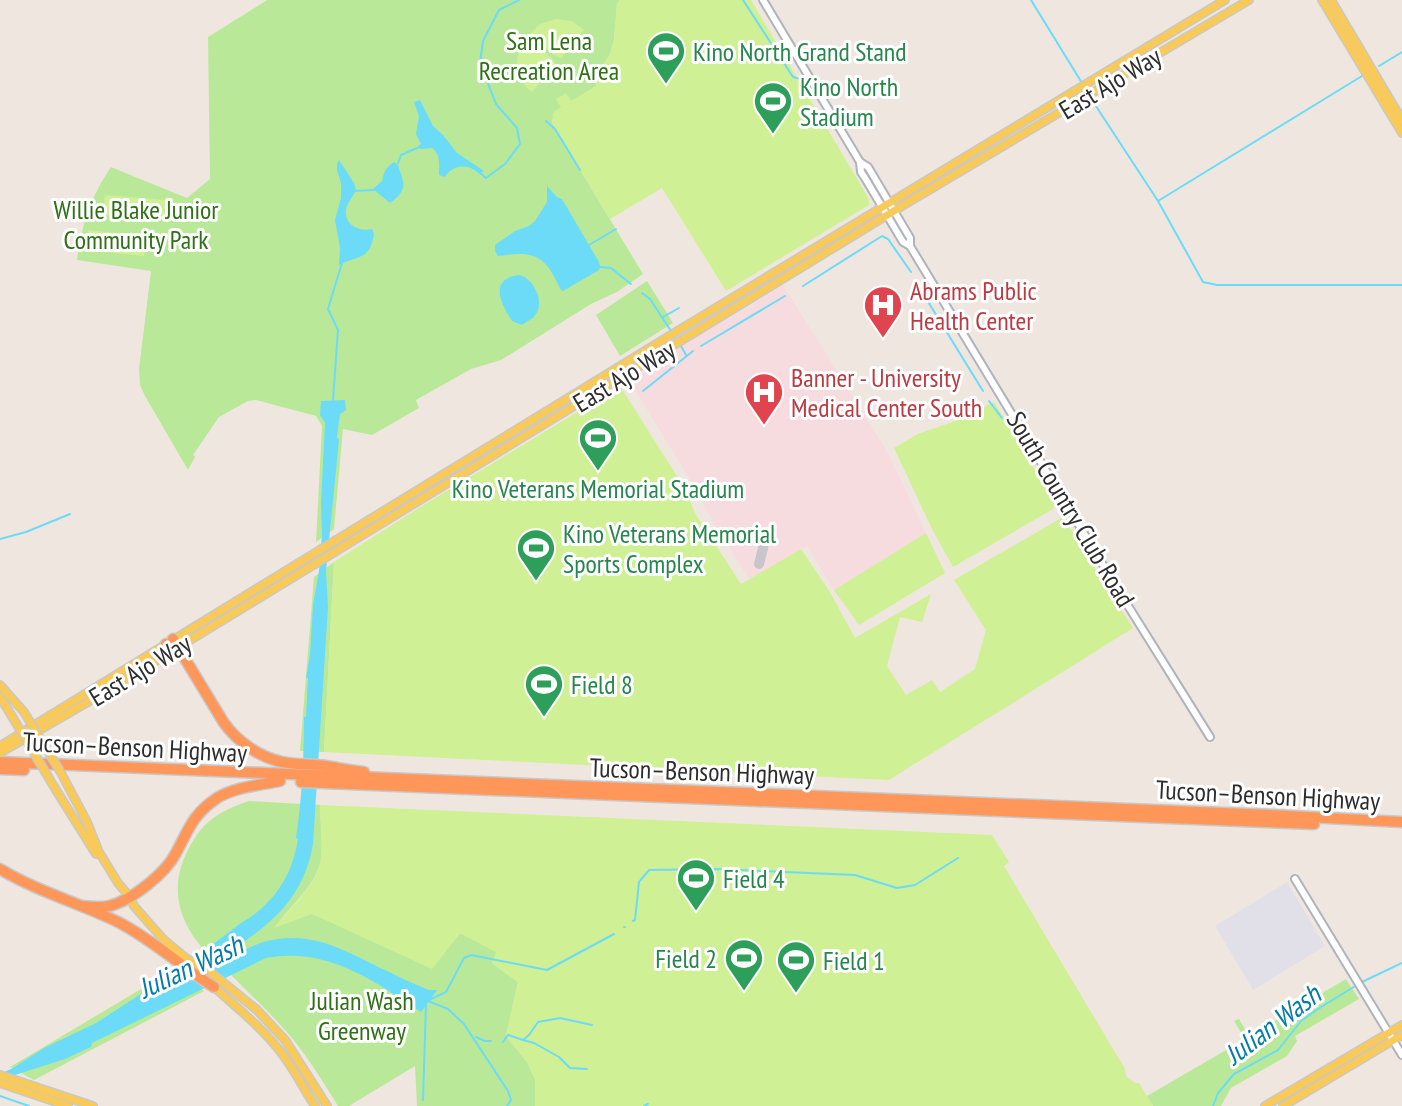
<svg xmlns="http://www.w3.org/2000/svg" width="1402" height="1106" font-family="'PT Sans Narrow',sans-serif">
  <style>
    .industrial { fill: #e1e0e8 }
    .medical { fill: #f6dcdf }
    .green { fill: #b9e998 }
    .pitch { fill: #cff094 }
    .water { fill: #6cdbf7 }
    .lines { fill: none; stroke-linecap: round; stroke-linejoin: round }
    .stream { stroke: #6cdbf7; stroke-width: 2 }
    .taxiway { stroke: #c8c6cc; stroke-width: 10 }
    .minor-casing { stroke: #afb3bd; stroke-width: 10 }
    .major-casing { stroke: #c8c8c8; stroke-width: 10 }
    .highway-casing { stroke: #c8c8c8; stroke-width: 13 }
    .minor { stroke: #fff; stroke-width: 6 }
    .major { stroke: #faca59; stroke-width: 7 }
    .highway { stroke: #ff975a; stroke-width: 10 }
    .major-bridge-casing { stroke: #c8c8c8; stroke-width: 10; stroke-linecap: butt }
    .major-bridge { stroke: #faca59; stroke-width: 7 }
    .labels { text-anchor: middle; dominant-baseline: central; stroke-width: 6; stroke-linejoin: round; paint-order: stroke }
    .park-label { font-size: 26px; fill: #2f7116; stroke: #fff }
    .leisure-label { font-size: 26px; fill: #27864d; stroke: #fff; text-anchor: start }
    .street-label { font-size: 26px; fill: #2d2d2d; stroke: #fff }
    .health-label { font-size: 26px; fill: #be3a42; stroke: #fff; text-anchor: start }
    .water-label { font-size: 28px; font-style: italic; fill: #047baa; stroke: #fff }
  </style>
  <rect width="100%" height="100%" fill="#efe7df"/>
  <polygon class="industrial" points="1287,882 1325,946 1253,990 1215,926"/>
  <polygon class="medical" points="783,285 887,451 926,533 834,590 807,546 749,579 708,513 699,495 628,378"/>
  <g class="green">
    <path d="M267,0H620L617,4L614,40L610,54L598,74L596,86L554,112L552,123L643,274L617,292L591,304L501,360L471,369L416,400L419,408L372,435L343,429L334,529L316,542L322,426L316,416L256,400L248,401L219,417L193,455L195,457L188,470L145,396L140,385L139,369L151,271L77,260C82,224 91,196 111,167L187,198L210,179L208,37Z"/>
    <polygon points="647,281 673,323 620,356 596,315"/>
    <polygon points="334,562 324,752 300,751 314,577"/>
    <path d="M249,801L320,805C320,821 324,844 321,860C315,887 291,905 275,927L312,913L432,968L460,933L497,952L492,963L518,982L506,1036L527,1062L535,1079V1106H417L415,1066L349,1106H338C322,1080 306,1054 286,1031C269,1012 251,995 233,977C222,966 208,956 199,944C177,917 171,885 186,854C201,822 217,812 249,801Z"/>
    <polygon points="173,970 204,991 34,1080 10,1067"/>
    <polygon points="1346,979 1359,999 1295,1036 1297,1041 1287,1056 1231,1088 1221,1106 1153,1106 1147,1096 1245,1039 1234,1021 1239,1019 1249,1036"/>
  </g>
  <g class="pitch">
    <polygon points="620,0 751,0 869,199 869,205 726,291 662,188 610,219 552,123 554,112 561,107 556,99 566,93 571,101 596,86 598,74 610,54 614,40 617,4"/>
    <polygon points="556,19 572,21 584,30 561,58 554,55 530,34 540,24"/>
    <path d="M527,38L554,60L555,64L532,92C514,77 512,55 527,38Z"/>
    <polygon points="105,195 165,200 164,221 103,215"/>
    <polygon points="88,230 147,237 144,256 86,250"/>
    <polygon points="620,386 685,489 695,513 741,584 801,549 830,592 855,638 931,594 922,622 900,617 887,666 906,695 932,680 940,692 975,669 986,630 954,580 1063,517 1133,628 889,780 324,752 334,562 414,511"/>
    <polygon points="994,402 1055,503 1053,509 953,567 932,529 894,448 918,434 958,420"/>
    <polygon points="926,533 945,573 859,625 834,590"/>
    <path d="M320,805L992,835L1009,862L1004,866L1125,1069L1126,1076L1135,1083H1139L1153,1106H535V1079L527,1062L506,1036L518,982L492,963L496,952L460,933L432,969L312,914L274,928C291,907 320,883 321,855C322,838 320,821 320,805Z"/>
  </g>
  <g class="water">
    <path d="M420,100L433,126L443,135L457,153L484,171L479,174C470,163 452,164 445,177L439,175C439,165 441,155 432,148L420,149L417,147L421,144L416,134L419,116L414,102Z"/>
    <path d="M339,160L354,183L356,190C353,196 349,201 347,206C341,222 357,233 372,229L374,234C370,260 359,255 339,265L340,248L335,220L341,198V183L337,170V164Z"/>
    <path d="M394,162L398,165C404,184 409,189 390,203L373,189L382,181C384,172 385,168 394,162Z"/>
    <path d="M547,186L557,197L562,199L599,262L600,267L599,270L563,291L561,290C545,256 536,250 498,256L495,251V245L515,231L529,226L535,221L547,202Z"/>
    <path d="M519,275C533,278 545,300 536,314C533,319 526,322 522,325L512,321C501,304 488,279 519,275Z"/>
    <path d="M345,400L346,410L340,414L337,437L339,440L326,571L328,607L313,844C301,911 258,931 208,967C227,960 245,947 267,941C313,930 345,951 385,970C399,977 414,984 429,990H437L421,1012C372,980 328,947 266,958L92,1043L91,1047L65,1059L15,1075L0,1082V1074L13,1068L44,1048L96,1023L113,1012L183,967L241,923C274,904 292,876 298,839L296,838C302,798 304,758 304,717H306L308,678H306L310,654L313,605L319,571L322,535L321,503L325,423L320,415L321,401Z"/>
  </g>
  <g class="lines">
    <g class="stream">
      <polyline points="743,0 793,77 801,79"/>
      <polyline points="1031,0 1082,83"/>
      <polyline points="1379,66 1402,52"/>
      <polyline points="1090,97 1158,201 1362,76"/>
      <polyline points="546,121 555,129 580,170"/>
      <polyline points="398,163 401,155 417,148"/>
      <polyline points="479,172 486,178 505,164 520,144 517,128 496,104 480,63 483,41 499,10 519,0"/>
      <polyline points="353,191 375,190"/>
      <polyline points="1158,201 1203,282 1217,285 1402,285"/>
      <polyline points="589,245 616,229"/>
      <polyline points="600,267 611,268 631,284"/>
      <polyline points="803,286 882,236 888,239 911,272"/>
      <polyline points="919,287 983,391"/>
      <polyline points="642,293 650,299 671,331"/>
      <polyline points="663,317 679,308"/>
      <polyline points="680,344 686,355"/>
      <polyline points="701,346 785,296"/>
      <polyline points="643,391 693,351"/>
      <polyline points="333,400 338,330 328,309 342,263"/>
      <polyline points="989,401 1002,418"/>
      <polyline points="0,539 26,532 70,514"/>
      <polyline points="633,921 635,920 639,882 649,870 717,869 855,875 897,888 915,885 958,858"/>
      <polyline points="624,927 625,927"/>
      <polyline points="1362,982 1402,963"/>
      <polyline points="429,1000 446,992 464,958 471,955 547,970 614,934"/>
      <polyline points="428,1001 448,1009 464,1024 508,1091 511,1100 507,1106"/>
      <polyline points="476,1037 485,1041 491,1041"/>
      <polyline points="523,1040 534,1043 559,1057 570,1068 587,1069"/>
      <polyline points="503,1042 508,1035 523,1040 529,1035 538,1022 560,1018 592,1025"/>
      <polyline points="0,1096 29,1106"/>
      <polyline points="423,1100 426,1004"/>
      <polyline points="644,1106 648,1104"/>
      <polyline points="1213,1106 1218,1093 1234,1074 1278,1050 1301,1021 1318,1009 1357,985"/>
    </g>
    <polyline class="taxiway" points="759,564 764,544"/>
    <g class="minor-casing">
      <g id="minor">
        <polyline points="763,0 860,162 861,172 865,178 903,242 910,246"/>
        <polyline points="860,162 868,167 871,172 910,238 910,246 1120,593 1210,737"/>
        <polyline points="1295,879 1402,1055"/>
      </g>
    </g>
    <g class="major-casing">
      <g id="major">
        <polyline points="1322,0 1402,133"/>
        <polyline points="1331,0 1402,120"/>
        <polyline points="0,685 24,712"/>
        <polyline points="0,697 13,718"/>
        <polyline points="0,746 666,338 1225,0"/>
        <polyline points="0,753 100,695 907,203 1249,0"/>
        <polyline points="60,771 87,822 99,852 118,883 129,896 134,906 163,939 187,959 209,971 257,1010 285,1040 327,1106"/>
        <polyline points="56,790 96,854"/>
        <path d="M212,985C236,1007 263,1028 283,1055C295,1071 304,1089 315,1106"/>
        <polyline points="0,1075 93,1106"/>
        <polyline points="0,1083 68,1106"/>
        <polyline points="1265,1106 1402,1025"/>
        <polyline points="1283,1106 1402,1035"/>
      </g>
    </g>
    <g class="highway-casing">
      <g id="highway">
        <path d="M173,639L224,723C238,742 259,757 282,762C297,765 312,764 326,766C339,768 351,771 364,772"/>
        <polyline points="166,644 170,651"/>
        <polyline points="0,762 1271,815 1402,822"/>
        <polyline points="0,769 24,770"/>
        <polyline points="301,782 1314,824"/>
        <path d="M0,869C38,892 80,903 120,923C154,941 182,967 214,987"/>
        <path d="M82,906C91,907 100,908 109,906C131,901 166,873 176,853C189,829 192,815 217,798C235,787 260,785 280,781"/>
      </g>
    </g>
    <use href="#minor" class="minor"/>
    <use href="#major" class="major"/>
    <use href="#highway" class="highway"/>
    <g class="major-bridge-casing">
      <g id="major-bridge">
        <polyline points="24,712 60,771"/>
        <polyline points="13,718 56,790"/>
      </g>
    </g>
    <use href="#major-bridge" class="major-bridge"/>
  </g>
  <defs>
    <g id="stadium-pin" transform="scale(2.0125)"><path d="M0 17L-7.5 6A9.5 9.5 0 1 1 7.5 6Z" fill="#2e9e5b" stroke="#fff"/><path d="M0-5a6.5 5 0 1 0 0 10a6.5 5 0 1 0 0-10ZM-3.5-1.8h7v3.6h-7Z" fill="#fff"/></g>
    <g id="hospital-pin" transform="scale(2.0125)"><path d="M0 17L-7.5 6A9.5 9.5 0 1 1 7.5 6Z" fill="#e0444e" stroke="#fff"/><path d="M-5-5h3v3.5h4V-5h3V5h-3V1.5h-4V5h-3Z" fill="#fff"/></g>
  </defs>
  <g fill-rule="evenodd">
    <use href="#stadium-pin" x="666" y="51"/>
    <use href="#stadium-pin" x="773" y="101"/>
    <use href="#hospital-pin" x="883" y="305"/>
    <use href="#hospital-pin" x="764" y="392"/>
    <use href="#stadium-pin" x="598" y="438"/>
    <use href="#stadium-pin" x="536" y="548"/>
    <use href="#stadium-pin" x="544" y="684"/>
    <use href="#stadium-pin" x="696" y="878"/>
    <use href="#stadium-pin" x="744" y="958"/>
    <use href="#stadium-pin" x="796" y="960"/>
  </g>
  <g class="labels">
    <g class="park-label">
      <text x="549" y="40">Sam Lena<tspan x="549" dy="30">Recreation Area</tspan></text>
      <text x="136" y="209">Willie Blake Junior<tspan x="136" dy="30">Community Park</tspan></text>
      <text x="362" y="1000">Julian Wash<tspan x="362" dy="30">Greenway</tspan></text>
    </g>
    <g class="leisure-label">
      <text x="693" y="51">Kino North Grand Stand</text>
      <text x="800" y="86">Kino North<tspan x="800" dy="30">Stadium</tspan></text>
      <text x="598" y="488" text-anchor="middle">Kino Veterans Memorial Stadium</text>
      <text x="563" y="533">Kino Veterans Memorial<tspan x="563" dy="30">Sports Complex</tspan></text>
      <text x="571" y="684">Field 8</text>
      <text x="723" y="878">Field 4</text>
      <text x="717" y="958" text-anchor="end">Field 2</text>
      <text x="823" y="960">Field 1</text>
    </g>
    <g class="street-label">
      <text transform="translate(1110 83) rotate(-31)">East Ajo Way</text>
      <text transform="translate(624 376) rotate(-31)">East Ajo Way</text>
      <text transform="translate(1071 509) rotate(59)">South Country Club Road</text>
      <text transform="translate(140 670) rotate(-31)">East Ajo Way</text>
      <text transform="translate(135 747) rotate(3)">Tucson–Benson Highway</text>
      <text transform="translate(702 771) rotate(2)">Tucson–Benson Highway</text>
      <text transform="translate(1268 795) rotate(3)">Tucson–Benson Highway</text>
    </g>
    <g class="health-label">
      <text x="910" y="290">Abrams Public<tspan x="910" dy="30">Health Center</tspan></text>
      <text x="791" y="377">Banner - University<tspan x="791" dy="30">Medical Center South</tspan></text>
    </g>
    <g class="water-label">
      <text transform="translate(190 966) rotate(-25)">Julian Wash</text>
      <text transform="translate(1272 1024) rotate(-37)">Julian Wash</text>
    </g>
  </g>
</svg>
